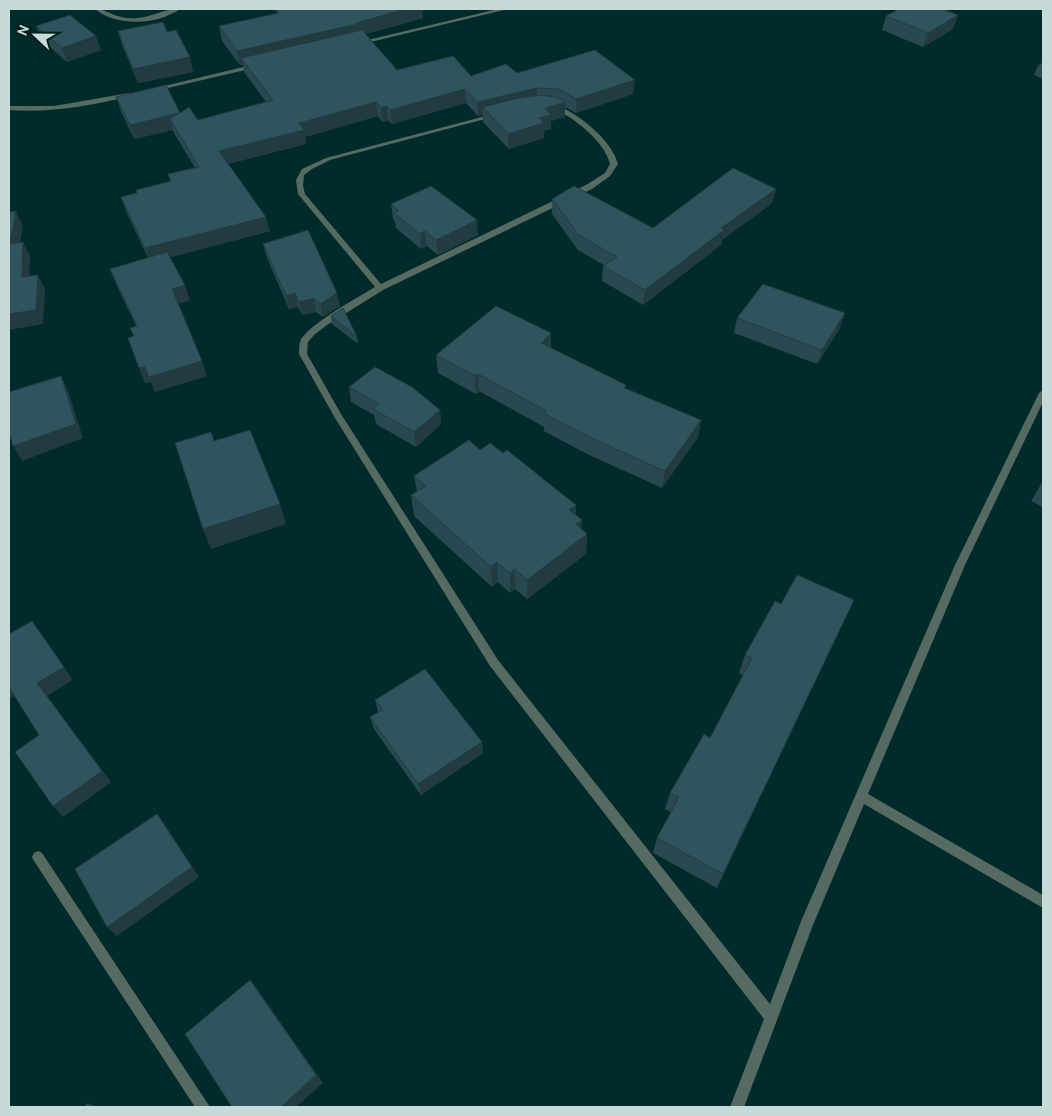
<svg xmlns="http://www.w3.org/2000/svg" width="1052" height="1116" font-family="Overpass,sans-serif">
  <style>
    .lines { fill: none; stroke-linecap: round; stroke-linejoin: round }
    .minor { fill: #556b61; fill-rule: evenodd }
    .wall { fill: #294850 }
    .shaded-wall { fill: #223b41 }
    .building { fill: #30545d; stroke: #223b41 }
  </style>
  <rect width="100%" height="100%" fill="#012b2a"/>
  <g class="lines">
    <g class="minor">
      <path d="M95,9C102,9 104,11 110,13C118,17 128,19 137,18C152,17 166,8 180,9C157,25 117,27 95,9Z"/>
      <polygon points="498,9 508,9 358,45 355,43"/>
      <polygon points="256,64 259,66 258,67 155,91 152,89"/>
      <path d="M129,93L132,95L131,96C91,106 50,113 9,110V106H54Z"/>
      <path d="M553,104C576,111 612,140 618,164L610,176L592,189L383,290L327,325L314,335L308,342L307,354L341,414L498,660L770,1004L802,919L955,565L1039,393L1043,390V402L965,565L868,794L1043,895V908L864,804L813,925L744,1107H730L764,1019L490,666L335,418L299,354C299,351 299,346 300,342C305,326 359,297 375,287L298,194L296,180L302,169L326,158L497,113L500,115L330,160L312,169L304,175L303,186L305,194L381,284L586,185L605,173L610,164C605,141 572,116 551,107V105Z"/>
      <polygon points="38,851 42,853 210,1107 195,1107 34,861 32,857 34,853"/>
    </g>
  </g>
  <g class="wall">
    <polygon points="276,9 422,9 423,18 366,34 397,70 471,76 517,73 633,94 576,113 565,107 565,117 551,121 551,129 544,131 544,138 509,149 483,122 483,115 478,116 466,103 392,124 388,120 382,122 378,116 305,137 306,144 228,164 270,231 170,257 190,300 178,304 207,376 155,392 151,382 145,383 134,336 136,326 116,284 110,269 148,258 126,211 121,197 137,193 171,181 168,174 195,168 174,133 173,130 134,139 121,111 116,97 180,113 198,120 266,102 244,72 243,65 240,65 222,41 219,26 277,13"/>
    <polygon points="958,15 953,29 923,47 882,30 886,16"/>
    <polygon points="36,26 101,50 67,62 42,40"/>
    <polygon points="118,31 167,32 193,72 138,83 122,45"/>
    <polygon points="1043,63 1043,79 1034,75 1038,65"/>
    <polygon points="552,199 653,228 772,203 722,240 722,244 643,305 602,281 603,266 604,265 578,250 552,214"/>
    <polygon points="391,204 478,235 438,255 427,246 421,249 396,228 395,221 393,219"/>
    <polygon points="263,244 340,306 323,317 316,312 302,315 298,307 289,309 267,258"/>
    <polygon points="331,316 357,337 358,344 332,324"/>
    <polygon points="737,318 840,328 817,364 734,333"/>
    <polygon points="551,348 626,385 625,388 701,420 698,437 662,488 587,454 544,431 544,427 479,391 476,394 438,373 436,355"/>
    <polygon points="349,387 440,410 441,424 416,447 376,424 374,415 351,402"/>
    <polygon points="480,450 503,453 576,505 576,515 582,520 581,529 587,534 586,554 527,599 515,589 510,593 498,582 492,587 414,516 411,495 417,492 414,476"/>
    <polygon points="1043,481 1043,507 1031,501"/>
    <polygon points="854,600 717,888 653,853 657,838 671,812 665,809 670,793 710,738 743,676 739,673 745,655 781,604"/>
    <polygon points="375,700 482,742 483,753 421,795 374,729 370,717 378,712"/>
  </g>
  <g class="shaded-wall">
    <polygon points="405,9 422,9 423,18 359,36 241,58 243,65 240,65 237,51 356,23"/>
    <polygon points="958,15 953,29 923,47 928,33"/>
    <polygon points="96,36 101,50 67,62 62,48"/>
    <polygon points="190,57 193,72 138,83 133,69"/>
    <polygon points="635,80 633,94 576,113 576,99"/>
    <polygon points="537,88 537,102 483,107 483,115 478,116 477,102"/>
    <polygon points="465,89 466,103 392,124 390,110"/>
    <polygon points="376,102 378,116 305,137 306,144 223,165 219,151 299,123"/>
    <polygon points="565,102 565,117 551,121 551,129 544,131 544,138 509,149 508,134 539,118 545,108"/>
    <polygon points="387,106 388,120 382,122 381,108"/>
    <polygon points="179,113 170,119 173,130 134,139 130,125"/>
    <polygon points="776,189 772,203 722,240 722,244 643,305 645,290 721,228"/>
    <polygon points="16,211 23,226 17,259 10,244"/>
    <polygon points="266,217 270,231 150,263 145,248"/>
    <polygon points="477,220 478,235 438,255 436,240"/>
    <polygon points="425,231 427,246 421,249 420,234"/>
    <polygon points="23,242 30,256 29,292 22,277"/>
    <polygon points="38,275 45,289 43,324 9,330 9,314"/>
    <polygon points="185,285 190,300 177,304 172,289"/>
    <polygon points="295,293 298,307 289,309 286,296"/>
    <polygon points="337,293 340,306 323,317 320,304"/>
    <polygon points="314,298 316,312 302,315 299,302"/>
    <polygon points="845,313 840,328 817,364 822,350"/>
    <polygon points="551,333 551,351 541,343"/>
    <polygon points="202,361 207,376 155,392 151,382 145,383 139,368 145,367"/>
    <polygon points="478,374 479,391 476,394 475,376"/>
    <polygon points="61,376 68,391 83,438 22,461 13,446"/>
    <polygon points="440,410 441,424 416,447 414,432"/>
    <polygon points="701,420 698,437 662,488 665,471"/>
    <polygon points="280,504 286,524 211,549 203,529"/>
    <polygon points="576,505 575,525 569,510"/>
    <polygon points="582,520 580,539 587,534 586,554 527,599 527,580 576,524"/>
    <polygon points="497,562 498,582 492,587 491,567"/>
    <polygon points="515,569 515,589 510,593 510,573"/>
    <polygon points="32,621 73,680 47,696 111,782 63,817 53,806 37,683"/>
    <polygon points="9,686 17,695 9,699"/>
    <polygon points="482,742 483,753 421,795 418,784"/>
    <polygon points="157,814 165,825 199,877 117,936 107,927"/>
    <polygon points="250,980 258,990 323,1083 296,1107 281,1107"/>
    <polygon points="88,1103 97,1107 91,1107"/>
  </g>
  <g class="building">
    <polygon points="276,9 405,9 356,23 357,24 237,51 219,26 279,13"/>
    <polygon points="899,9 942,9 958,15 928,33 886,16"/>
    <polygon points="70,15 96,36 62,48 36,26"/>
    <polygon points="163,22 167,32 176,30 190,57 133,69 118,31"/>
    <polygon points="362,30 397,70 453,56 471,76 506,64 517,73 595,50 635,80 576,99 558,89 537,88 477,102 465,89 390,110 387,106 381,108 376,102 299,123 304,130 219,151 266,217 145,248 121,197 137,193 136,190 171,181 168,174 199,167 170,119 179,113 130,125 116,97 166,85 180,113 189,107 198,120 273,100 241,58"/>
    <polygon points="1043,63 1043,67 1038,65"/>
    <polygon points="542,95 555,97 565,102 545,108 551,115 539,118 544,123 508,134 483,107 518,98"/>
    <polygon points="733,168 776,189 721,228 724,230 645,290 603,266 617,257 579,235 552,199 574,186 653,228"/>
    <polygon points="431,186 477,220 436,240 425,231 420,234 394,213 399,211 391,204"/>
    <polygon points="16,211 10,244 23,242 22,277 38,275 36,310 9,314 9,212"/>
    <polygon points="308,230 337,293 320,304 314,298 299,302 295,293 286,296 263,244"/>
    <polygon points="167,252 185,285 172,289 202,361 149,377 145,367 139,368 128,338 134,336 130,328 137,326 110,269"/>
    <polygon points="763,284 845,313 822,350 737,318"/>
    <polygon points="496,306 551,333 541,343 626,385 624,388 701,420 665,471 589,437 545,414 545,410 478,374 475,376 436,355"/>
    <polygon points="343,308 357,337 331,316"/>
    <polygon points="375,367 412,387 440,410 414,432 373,409 379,404 349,387"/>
    <polygon points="61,376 76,424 13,446 9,432 9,392"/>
    <polygon points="250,430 280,504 203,529 175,443 211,432 214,441"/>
    <polygon points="469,440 480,450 490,443 503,453 507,450 576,505 569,510 582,520 576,524 587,534 527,580 515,569 510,573 497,562 491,567 411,495 426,486 414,476"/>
    <polygon points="797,575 854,600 723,874 657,838 679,797 670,793 704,734 710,738 752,658 745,655 775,601 781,604"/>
    <polygon points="32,621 64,667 37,683 102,771 53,806 15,752 39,735 9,687 9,634"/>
    <polygon points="425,669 482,742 418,784 370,717 383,710 375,700"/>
    <polygon points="157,814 192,867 107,927 75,869"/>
    <polygon points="250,980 316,1075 281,1107 232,1107 185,1034"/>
    <polygon points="88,1103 91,1107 84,1107"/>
  </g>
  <rect width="1052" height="1116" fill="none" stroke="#c6dbd9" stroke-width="20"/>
  <g transform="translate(35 35) rotate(292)" stroke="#03201f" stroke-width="4" paint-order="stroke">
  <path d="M0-4L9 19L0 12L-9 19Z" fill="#c6dbd9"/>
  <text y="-8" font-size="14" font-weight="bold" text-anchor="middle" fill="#c6dbd9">N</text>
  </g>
</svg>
